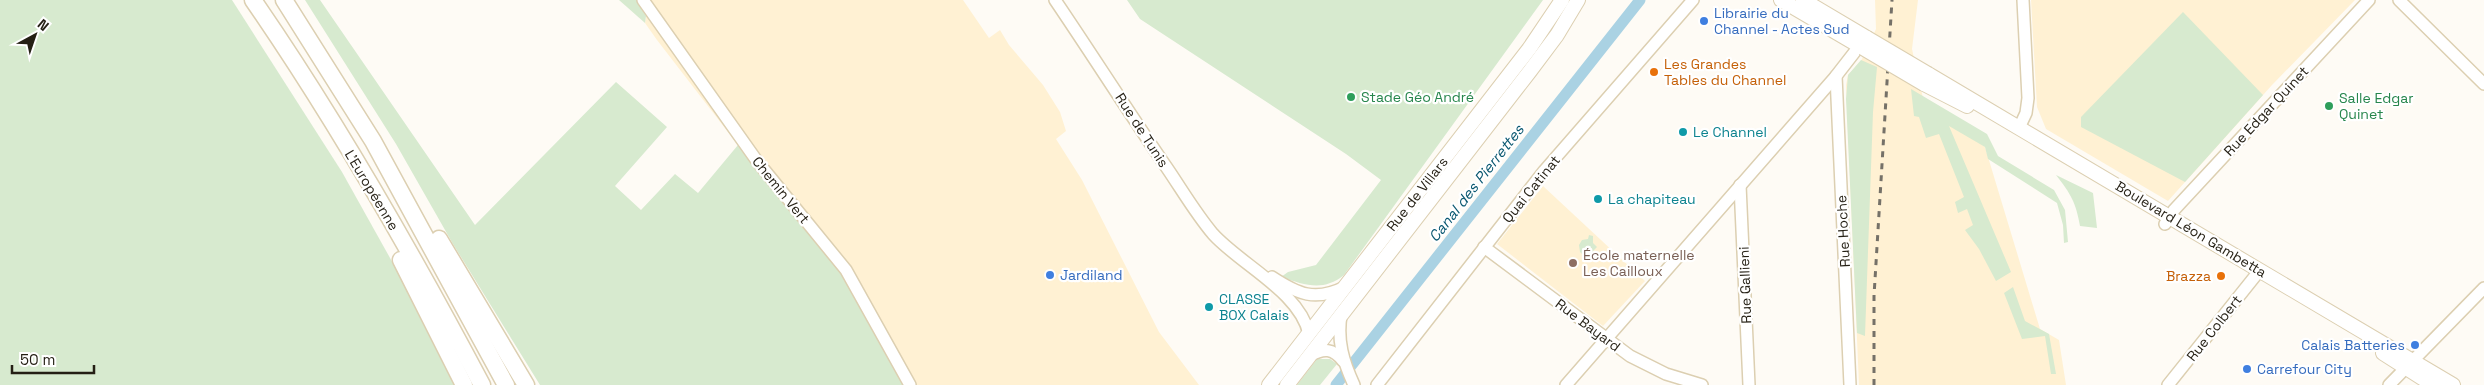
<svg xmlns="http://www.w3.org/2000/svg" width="2484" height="385" font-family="'Space Grotesk',sans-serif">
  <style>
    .built { fill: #fff1d3 }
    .green { fill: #d7eacf }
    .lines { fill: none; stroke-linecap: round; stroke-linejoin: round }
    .canal { stroke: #aad2e3; stroke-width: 11 }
    .minor-casing { stroke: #dccfb1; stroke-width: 14 }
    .major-casing { stroke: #dccfb1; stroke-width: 16 }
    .highway-casing { stroke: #dccfb1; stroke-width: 19 }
    .minor { stroke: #fff; stroke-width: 11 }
    .major { stroke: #fff; stroke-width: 14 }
    .highway { stroke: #fff; stroke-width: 16 }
    .rail { stroke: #757168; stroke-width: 3; stroke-dasharray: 6 6; stroke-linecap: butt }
    .major-bridge-casing { stroke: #dccfb1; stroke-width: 16; stroke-linecap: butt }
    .major-bridge { stroke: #fff; stroke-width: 14 }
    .shop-dot { fill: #3f7fe0; stroke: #fff; stroke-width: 2 }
    .food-dot { fill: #e8710a; stroke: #fff; stroke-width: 2 }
    .leisure-dot { fill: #2e9e5b; stroke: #fff; stroke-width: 2 }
    .culture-dot { fill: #0f9aa8; stroke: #fff; stroke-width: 2 }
    .education-dot { fill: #8d6e63; stroke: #fff; stroke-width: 2 }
    .labels { text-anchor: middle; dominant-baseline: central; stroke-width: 4.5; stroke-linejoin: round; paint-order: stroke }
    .shop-label { font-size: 14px; fill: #366cbe; stroke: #fff; text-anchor: start }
    .food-label { font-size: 14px; fill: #c56008; stroke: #fff; text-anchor: start }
    .leisure-label { font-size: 14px; fill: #27864d; stroke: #fff; text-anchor: start }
    .street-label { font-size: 14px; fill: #241f14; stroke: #fff }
    .culture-label { font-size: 14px; fill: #0d838f; stroke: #fff; text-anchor: start }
    .education-label { font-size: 14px; fill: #785e54; stroke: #fff; text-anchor: start }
    .water-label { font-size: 15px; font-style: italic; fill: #095770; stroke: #fff }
  </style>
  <rect width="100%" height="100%" fill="#fefbf5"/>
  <g class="built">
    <polygon points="636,0 963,0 989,38 1000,30 1009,45 1043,85 1060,112 1066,131 1056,139 1082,180 1159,332 1199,385 903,385 858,300 837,268 768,184 657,40 645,23 646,16"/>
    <polygon points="1875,0 1918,0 1912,49 1923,98 1985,147 2040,329 2059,340 2066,385 1859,385 1846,85 1848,75 1861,61 1876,29"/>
    <polygon points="2031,0 2355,0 2272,85 2168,201 2046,129 2037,107"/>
    <polygon points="1543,186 1645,281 1603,326 1497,244"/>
  </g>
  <g class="green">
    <polygon points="0,0 232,0 342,172 447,360 457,385 0,385"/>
    <polygon points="305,0 320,0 475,225 616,82 667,127 615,186 641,210 675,174 698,193 738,145 837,268 858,300 903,385 540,385 453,244 396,144"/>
    <polygon points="619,0 636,0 646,16 645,23"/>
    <path d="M1127,0H1543L1344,275C1323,292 1305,285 1281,277L1288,272L1316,265L1381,180L1346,154L1140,19Z"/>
    <polygon points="2183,12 2263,95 2185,182 2081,127 2081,117"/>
    <polygon points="1861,60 1877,67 1873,112 1865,336 1857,333 1846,99 1848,75"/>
    <polygon points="1911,89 1987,134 1998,156 2054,190 2065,210 2068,242 2064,243 2063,225 2057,203 1988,159 1985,147 1949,126 2011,272 1996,281 1979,249 1965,230 1973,225 1967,209 1958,213 1955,202 1964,197 1939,134 1926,138 1919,117 1914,116"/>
    <path d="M2056,175L2093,193L2097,228L2080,226C2076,203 2071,194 2056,175Z"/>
    <polygon points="1589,235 1593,236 1593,243 1597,247 1586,258 1580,252 1579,245 1582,240 1588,239"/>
    <polygon points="2013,287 2025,321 2049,334 2056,374 2051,374 2045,336 2022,339 2004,293"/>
    <polygon points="1317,359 1330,359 1337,364 1320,385 1297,385"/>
  </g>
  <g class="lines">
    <polyline class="canal" points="1336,385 1640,0"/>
    <g class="minor-casing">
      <g id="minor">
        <polyline points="643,0 757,161 846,270 910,385"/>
        <path d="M1055,0C1093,56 1129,113 1167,168C1182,190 1196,214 1213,234C1241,265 1300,292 1309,334"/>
        <polyline points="2399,0 2484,84"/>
        <polyline points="1836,76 1850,385"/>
        <polyline points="2019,128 2026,113 2028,98 2023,0"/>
        <polyline points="1740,185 1749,385"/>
        <polyline points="2165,224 2174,210 2369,0"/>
        <polyline points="1484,247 1630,356 1666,374 1702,385"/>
        <path d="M1272,277C1298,294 1315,302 1345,287"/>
        <path d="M1341,315C1337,341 1343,361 1354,385"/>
        <path d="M1309,356C1324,348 1333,348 1343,361"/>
        <polyline points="1377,385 1544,171 1693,0"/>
        <polyline points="1566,385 1836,76 1864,40"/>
        <polyline points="2168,385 2260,270"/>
        <polyline points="2389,385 2484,288"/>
      </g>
    </g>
    <g class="major-casing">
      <g id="major">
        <polyline points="1781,0 1863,48"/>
        <polyline points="1803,0 1867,38"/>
        <polyline points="1928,74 2453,385"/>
        <polyline points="1924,84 1967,106"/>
        <polyline points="2383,353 2433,385"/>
        <polyline points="1269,385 1529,49 1562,0"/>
        <polyline points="1287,385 1530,71 1557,35 1578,0"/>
      </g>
    </g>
    <g class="highway-casing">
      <g id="highway">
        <path d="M253,0C338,123 412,253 482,385"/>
        <polyline points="284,0 373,141 506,385"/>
        <polyline points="439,239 526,385"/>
        <polyline points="401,260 464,385"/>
      </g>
    </g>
    <use href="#minor" class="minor"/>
    <use href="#major" class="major"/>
    <use href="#highway" class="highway"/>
    <polyline class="rail" points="1874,385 1874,296 1892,0"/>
    <g class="major-bridge-casing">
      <g id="major-bridge">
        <polyline points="1867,38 1928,74"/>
        <polyline points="1863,48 1924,84"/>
      </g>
    </g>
    <use href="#major-bridge" class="major-bridge"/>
  </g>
  <g class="shop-dot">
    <circle cx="1704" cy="21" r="5"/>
    <circle cx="1050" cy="275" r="5"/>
    <circle cx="2415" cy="345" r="5"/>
    <circle cx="2247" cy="369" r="5"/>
  </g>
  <g class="food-dot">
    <circle cx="1654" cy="72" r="5"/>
    <circle cx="2221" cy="276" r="5"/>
  </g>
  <g class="leisure-dot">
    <circle cx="1351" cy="97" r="5"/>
    <circle cx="2329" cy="106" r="5"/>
  </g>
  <g class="culture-dot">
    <circle cx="1683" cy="132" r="5"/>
    <circle cx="1598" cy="199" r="5"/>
    <circle cx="1209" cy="307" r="5"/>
  </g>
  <circle class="education-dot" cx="1573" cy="263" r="5"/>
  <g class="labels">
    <g class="shop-label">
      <text x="1714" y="13">Librairie du<tspan x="1714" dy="16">Channel - Actes Sud</tspan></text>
      <text x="1060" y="275">Jardiland</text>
      <text x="2405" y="345" text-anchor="end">Calais Batteries</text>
      <text x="2257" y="369">Carrefour City</text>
    </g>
    <g class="food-label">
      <text x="1664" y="64">Les Grandes<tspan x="1664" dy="16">Tables du Channel</tspan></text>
      <text x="2211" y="276" text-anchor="end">Brazza</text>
    </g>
    <g class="leisure-label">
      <text x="1361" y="97">Stade Géo André</text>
      <text x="2339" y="98">Salle Edgar<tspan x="2339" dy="16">Quinet</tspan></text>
    </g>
    <g class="street-label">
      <text transform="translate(2266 111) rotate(-47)">Rue Edgar Quinet</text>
      <text transform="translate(1142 130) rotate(57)">Rue de Tunis</text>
      <text transform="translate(1531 189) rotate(-51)">Quai Catinat</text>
      <text transform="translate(372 190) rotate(59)">L'Européenne</text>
      <text transform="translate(781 190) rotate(51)">Chemin Vert</text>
      <text transform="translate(1417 194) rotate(-52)">Rue de Villars</text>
      <text transform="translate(2191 229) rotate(31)">Boulevard Léon Gambetta</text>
      <text transform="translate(1843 231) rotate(-93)">Rue Hoche</text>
      <text transform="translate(1745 285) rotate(-92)">Rue Gallieni</text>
      <text transform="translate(1588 325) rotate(37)">Rue Bayard</text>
      <text transform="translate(2214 328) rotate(-52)">Rue Colbert</text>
    </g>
    <g class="culture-label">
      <text x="1693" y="132">Le Channel</text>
      <text x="1608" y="199">La chapiteau</text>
      <text x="1219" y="299">CLASSE<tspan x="1219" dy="16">BOX Calais</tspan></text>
    </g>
    <g class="education-label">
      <text x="1583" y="255">École maternelle<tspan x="1583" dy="16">Les Cailloux</tspan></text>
    </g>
    <g class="water-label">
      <text transform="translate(1476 183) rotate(-52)">Canal des Pierrettes</text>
    </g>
  </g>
  <g transform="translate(35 35) rotate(40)" stroke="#ffffff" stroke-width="4" paint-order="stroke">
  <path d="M0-4L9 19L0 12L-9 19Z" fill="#241f14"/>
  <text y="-8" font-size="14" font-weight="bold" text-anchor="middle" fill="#241f14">N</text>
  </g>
  <path d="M12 365v8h82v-8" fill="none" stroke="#241f14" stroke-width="2.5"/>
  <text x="20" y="365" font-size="15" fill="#241f14" stroke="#ffffff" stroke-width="4" paint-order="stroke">50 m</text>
</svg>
